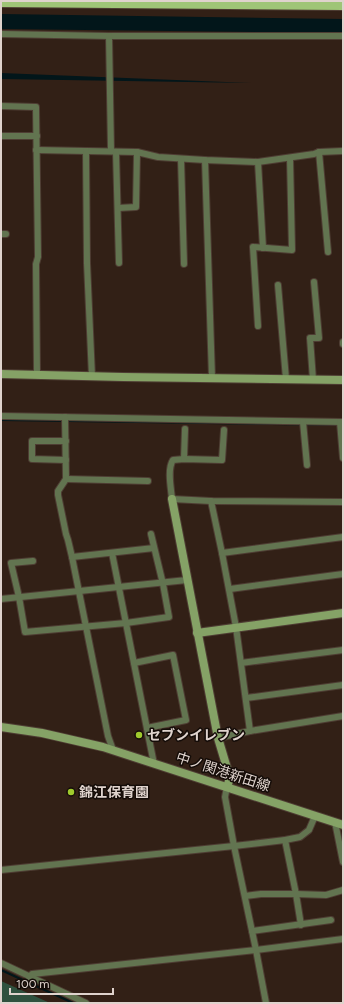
<svg xmlns="http://www.w3.org/2000/svg" width="344" height="1004" font-family="Figtree,'Noto Sans JP',sans-serif">
  <style>
    .green { fill: #2f513e }
    .water { fill: #02161a }
    .lines { fill: none; stroke-linecap: round; stroke-linejoin: round }
    .stream { stroke: #02161a; stroke-width: 2 }
    .street-casing { stroke: #4e3d33; stroke-width: 8 }
    .secondary-casing { stroke: #4e3d33; stroke-width: 10 }
    .primary-casing { stroke: #4e3d33; stroke-width: 12 }
    .street { stroke: #627450; stroke-width: 6 }
    .secondary { stroke: #85a266; stroke-width: 8 }
    .primary { stroke: #9fc577; stroke-width: 10 }
    .poi-dot { fill: #9fca2d; stroke: #140c08; stroke-width: 1.5 }
    .labels { text-anchor: middle; dominant-baseline: central; stroke-width: 3; stroke-linejoin: round; paint-order: stroke }
    .poi-label { font-size: 14px; font-weight: bold; fill: #dfd3cd; stroke: #140c08; text-anchor: start }
    .street-label { font-size: 14px; fill: #dfd3cd; stroke: #140c08 }
  </style>
  <rect width="100%" height="100%" fill="#322016"/>
  <polygon class="green" points="1,981 50,1003 1,1003"/>
  <g class="water">
    <polygon points="1,14 343,19 343,33 1,29"/>
    <polygon points="1,73 251,83 1,79"/>
  </g>
  <g class="lines">
    <g class="stream">
      <polyline points="1,420 340,425"/>
      <polyline points="1,970 73,1003"/>
    </g>
    <g class="street-casing">
      <g id="street">
        <polyline points="1,34 109,36 343,36"/>
        <polyline points="109,36 111,151"/>
        <polyline points="1,106 36,107 38,257 36,264 37,375"/>
        <polyline points="1,136 37,136"/>
        <polyline points="36,150 137,152 158,157 205,160 258,162 314,154 319,152 343,151"/>
        <polyline points="86,151 87,263 92,377"/>
        <polyline points="116,152 119,263"/>
        <polyline points="319,152 328,252"/>
        <polyline points="181,159 184,264"/>
        <polyline points="205,160 212,378"/>
        <polyline points="258,162 263,248"/>
        <polyline points="118,208 136,207 137,152"/>
        <polyline points="1,234 6,234"/>
        <polyline points="278,285 286,379"/>
        <polyline points="258,326 253,247 292,250 290,158"/>
        <polyline points="343,342 343,344"/>
        <polyline points="313,380 310,338 319,338 314,282"/>
        <polyline points="1,416 343,422"/>
        <polyline points="65,417 66,479 58,491 58,495 66,534 68,540 72,557 108,736 113,750"/>
        <polyline points="303,422 307,465"/>
        <polyline points="340,422 343,458"/>
        <path d="M224,430L222,460L184,459L173,460C167,469 171,488 172,499L211,501L343,502"/>
        <polyline points="66,441 32,441 32,459 66,460"/>
        <polyline points="184,459 185,429"/>
        <polyline points="66,479 148,481"/>
        <polyline points="211,501 222,553 236,627 250,731"/>
        <polyline points="112,553 154,764"/>
        <polyline points="222,553 343,537"/>
        <polyline points="72,557 154,548"/>
        <polyline points="33,561 11,563 19,597 25,632 126,623 169,617 163,584 151,534"/>
        <polyline points="230,589 343,574"/>
        <polyline points="1,599 187,580"/>
        <polyline points="134,663 173,655 186,720 147,728"/>
        <polyline points="241,663 343,650"/>
        <polyline points="246,698 343,685"/>
        <polyline points="218,738 250,731 343,716"/>
        <polyline points="227,787 225,797 234,846 256,950 266,1003"/>
        <polyline points="335,822 343,862"/>
        <polyline points="285,840 296,894 301,925"/>
        <polyline points="1,870 234,846 285,840 300,837 309,830 315,816"/>
        <polyline points="245,896 261,894 296,894 326,895 343,890"/>
        <polyline points="252,931 331,920"/>
        <polyline points="1,963 86,1003"/>
        <polyline points="29,977 32,974 256,950 343,939"/>
      </g>
    </g>
    <g class="secondary-casing">
      <g id="secondary">
        <polyline points="1,374 123,377 343,380"/>
        <polyline points="172,499 218,738 230,778 227,787"/>
        <polyline points="197,633 343,613"/>
        <polyline points="1,727 42,733 103,747 343,825"/>
      </g>
    </g>
    <g class="primary-casing">
      <polyline id="primary" points="1,2 343,5"/>
    </g>
    <use href="#street" class="street"/>
    <use href="#secondary" class="secondary"/>
    <use href="#primary" class="primary"/>
  </g>
  <g class="poi-dot">
    <circle cx="139" cy="735" r="4"/>
    <circle cx="71" cy="792" r="4"/>
  </g>
  <g class="labels">
    <g class="poi-label">
      <text x="147" y="735">セブンイレブン</text>
      <text x="79" y="792">錦江保育園</text>
    </g>
    <g class="street-label">
      <text transform="translate(223 772) rotate(18)">中ノ関港新田線</text>
    </g>
  </g>
  <rect width="344" height="1004" fill="none" stroke="#dfd3cd" stroke-width="4"/>
  <path d="M10 988v6h103v-6" fill="none" stroke="#dfd3cd" stroke-width="2"/>
  <text x="16" y="988" font-size="12" fill="#dfd3cd" stroke="#140c08" stroke-width="3" paint-order="stroke">100 m</text>
</svg>
